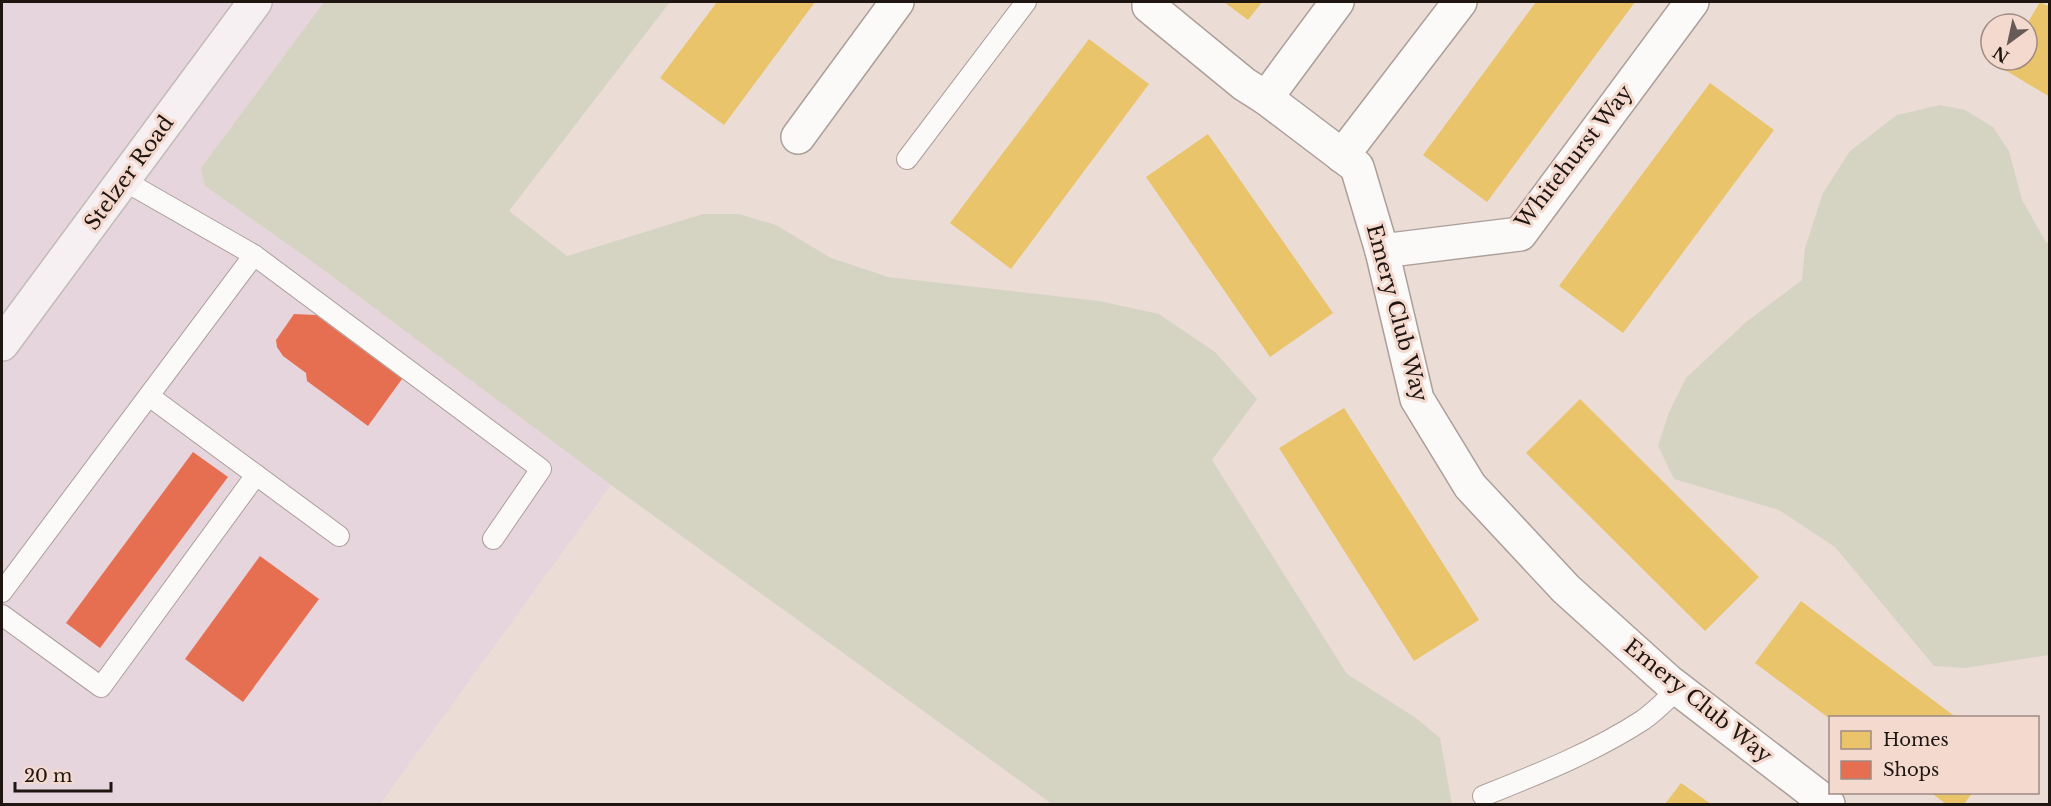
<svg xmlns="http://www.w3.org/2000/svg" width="2051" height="806" font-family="'Libre Baskerville',serif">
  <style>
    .commercial { fill: #e6d5dc }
    .green { fill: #d5d4c3 }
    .homes { fill: #e9c46a }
    .shops { fill: #e76f51 }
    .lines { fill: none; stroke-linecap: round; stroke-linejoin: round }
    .lane-casing { stroke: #ab9f9a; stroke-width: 22 }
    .street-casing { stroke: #ab9f9a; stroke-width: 36 }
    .primary-casing { stroke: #c2bbb8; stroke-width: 36 }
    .lane { stroke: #fcfaf9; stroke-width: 20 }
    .street { stroke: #fcfaf9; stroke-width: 33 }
    .primary { stroke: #f7f0f2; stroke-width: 33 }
    .labels { text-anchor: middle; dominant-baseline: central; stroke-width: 6; stroke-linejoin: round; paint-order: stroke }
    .street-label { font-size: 21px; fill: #1f1612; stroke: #f4d9ce }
  </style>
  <rect width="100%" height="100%" fill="#ecdcd6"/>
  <polygon class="commercial" points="2,2 324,2 201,168 205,186 317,265 611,485 380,804 2,804"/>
  <g class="green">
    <polygon points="324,2 670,2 509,211 567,256 703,214 739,214 776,225 831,258 888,277 1099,301 1159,314 1215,352 1257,399 1212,460 1347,674 1416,718 1440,738 1452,804 1052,804 611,485 317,265 205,186 201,168"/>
    <polygon points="1940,105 1965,110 1993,127 2009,151 2022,200 2046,242 2050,244 2049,655 1965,668 1934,666 1835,547 1779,510 1674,479 1658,446 1669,412 1686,378 1746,322 1802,280 1805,248 1823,193 1850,151 1897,115"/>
  </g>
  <g class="homes">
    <polygon points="717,2 815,2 724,125 660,78"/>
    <polygon points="1224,2 1262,2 1248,20"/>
    <polygon points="1536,2 1635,2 1487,202 1423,155"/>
    <polygon points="2040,2 2050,7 2050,97 2000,67 2005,60 2027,60 2027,24"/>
    <polygon points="1089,39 1149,84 1011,269 950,223"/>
    <polygon points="1710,83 1774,130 1623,333 1559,286"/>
    <polygon points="1208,134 1333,313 1270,357 1146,177"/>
    <polygon points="1580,399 1759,577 1705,631 1526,453"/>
    <polygon points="1344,408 1479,620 1414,661 1279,448"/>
    <polygon points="1801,601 1957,718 1830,719 1755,663"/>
    <polygon points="1681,783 1711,804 1665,804"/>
    <polygon points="1930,792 1973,792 1964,804 1946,804"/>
  </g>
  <g class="shops">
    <polygon points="294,314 316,315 402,379 368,426 307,381 306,373 283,356 277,347 276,340"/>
    <polygon points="193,452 228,477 100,648 66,623"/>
    <polygon points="260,556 319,599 243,702 185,659"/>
  </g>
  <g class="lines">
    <g class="lane-casing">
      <g id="lane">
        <polyline points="907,159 1026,2"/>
        <polyline points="123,180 254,255 541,469 493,539"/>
        <polyline points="149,396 339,536"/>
        <polyline points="2,592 254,255"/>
        <polyline points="2,615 101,687 256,475"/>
        <path d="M1483,796C1538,774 1594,752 1643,720C1656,711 1667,699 1678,689"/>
      </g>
    </g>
    <g class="street-casing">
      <g id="street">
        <polyline points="1149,2 1149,6 1244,84 1266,98 1357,167 1382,251 1417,399 1470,486 1566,589 1668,681 1828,804"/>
        <polyline points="1266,98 1337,2"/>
        <polyline points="798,137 897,2"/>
        <polyline points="1342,156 1460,2"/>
        <polyline points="1382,251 1520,234 1692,2"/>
      </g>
    </g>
    <g class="primary-casing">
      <polyline id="primary" points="2,344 255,2"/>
    </g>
    <use href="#lane" class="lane"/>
    <use href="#street" class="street"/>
    <use href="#primary" class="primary"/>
  </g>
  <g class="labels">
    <g class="street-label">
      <text transform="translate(1574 157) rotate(-52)">Whitehurst Way</text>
      <text transform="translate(129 173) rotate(-54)">Stelzer Road</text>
      <text transform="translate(1397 313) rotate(75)">Emery Club Way</text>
      <text transform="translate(1698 701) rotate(39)">Emery Club Way</text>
    </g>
  </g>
  <rect width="2051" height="806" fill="none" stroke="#1f1612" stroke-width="6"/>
  <rect x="1829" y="716" width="210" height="78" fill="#f4d9ce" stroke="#9f8b83" stroke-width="1.5"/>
  <rect x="1841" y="731" width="30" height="18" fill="#e9c46a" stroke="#9f8b83" stroke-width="1.5"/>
  <text x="1883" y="746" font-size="18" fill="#1f1612">Homes</text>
  <rect x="1841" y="761" width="30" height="18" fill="#e76f51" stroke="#9f8b83" stroke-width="1.5"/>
  <text x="1883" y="776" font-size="18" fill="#1f1612">Shops</text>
  <g transform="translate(2009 42) rotate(213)"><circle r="28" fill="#f4d9ce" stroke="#9f8b83" stroke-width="1.5"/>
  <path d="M0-4.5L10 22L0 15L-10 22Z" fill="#675b57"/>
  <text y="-9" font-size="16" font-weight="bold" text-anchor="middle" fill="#1f1612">N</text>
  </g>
  <path d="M15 782v9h96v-9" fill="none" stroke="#1f1612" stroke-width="3"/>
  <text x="24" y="782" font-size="18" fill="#1f1612" stroke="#f4d9ce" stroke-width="4.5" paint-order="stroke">20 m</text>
</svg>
